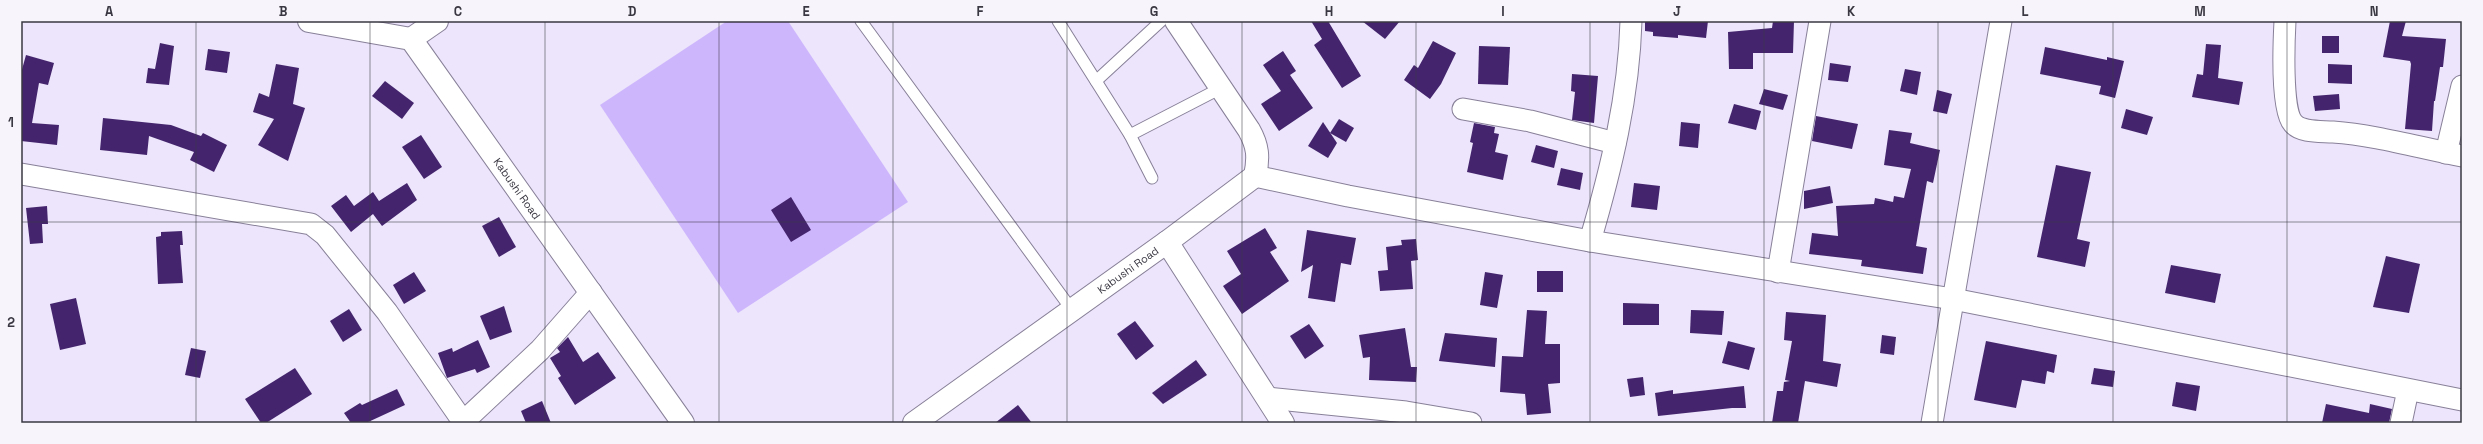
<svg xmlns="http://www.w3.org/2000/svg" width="2483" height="444" font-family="'Space Grotesk',sans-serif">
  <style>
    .green { fill: #ceb6fc }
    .building { fill: #44256d }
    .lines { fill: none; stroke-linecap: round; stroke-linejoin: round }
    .lane-casing { stroke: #888099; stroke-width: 13 }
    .street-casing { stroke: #888099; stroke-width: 23 }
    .secondary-casing { stroke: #888099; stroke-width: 24 }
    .lane { stroke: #fff; stroke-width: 11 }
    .street { stroke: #fff; stroke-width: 21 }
    .secondary { stroke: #fff; stroke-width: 22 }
    .grid { fill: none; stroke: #3a3742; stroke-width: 1; stroke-opacity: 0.55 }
    .labels { text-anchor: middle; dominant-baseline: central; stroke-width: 4; stroke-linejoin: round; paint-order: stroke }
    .street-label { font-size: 11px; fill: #3a3742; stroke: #f7f5fb }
    .neatline { fill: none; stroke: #3a3742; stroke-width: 1.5 }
    .grid-label { font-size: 13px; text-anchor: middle; font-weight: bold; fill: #3a3742 }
  </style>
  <rect width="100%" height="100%" fill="#ece5fb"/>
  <polygon class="green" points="727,21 788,21 908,202 738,313 600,105"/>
  <g class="building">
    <polygon points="1311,21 1328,21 1361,76 1342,88 1314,45 1322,39"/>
    <polygon points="1362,21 1400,21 1385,39"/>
    <polygon points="1645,21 1708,21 1706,38 1678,35 1678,38 1653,36 1653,32 1645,31"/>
    <polygon points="1773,21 1794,21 1793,53 1753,53 1753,69 1729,69 1728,32 1772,28"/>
    <polygon points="2390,21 2406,21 2402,36 2446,39 2443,67 2440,67 2435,101 2434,101 2432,131 2405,129 2411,64 2410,61 2383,57"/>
    <rect x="2322" y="36" width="17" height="17"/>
    <polygon points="1433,41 1456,53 1441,84 1430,99 1404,80 1414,65 1418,68"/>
    <polygon points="160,43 174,46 169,85 146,83 148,68 155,69"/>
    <polygon points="2206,44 2221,45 2218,78 2243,82 2239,105 2192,97 2197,74 2203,75"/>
    <polygon points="1479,46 1510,47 1508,85 1478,84"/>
    <polygon points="2045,47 2107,60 2107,57 2124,61 2115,98 2099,94 2101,86 2040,74"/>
    <polygon points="208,49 230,52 227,73 205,70"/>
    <polygon points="1283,51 1296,71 1290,75 1313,108 1279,131 1261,104 1281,91 1263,65"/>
    <polygon points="26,55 54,63 48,85 39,83 32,123 59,125 57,145 21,141 21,73"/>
    <polygon points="1830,63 1851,66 1848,82 1828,80"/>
    <polygon points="276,64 299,68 293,104 305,108 288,161 258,145 274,119 253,112 259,93 269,97"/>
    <polygon points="2328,64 2352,65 2352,84 2328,83"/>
    <polygon points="1905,69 1921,72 1917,95 1900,91"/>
    <polygon points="1572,74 1598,76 1594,123 1572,120 1575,92 1571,91"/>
    <polygon points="385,81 414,103 402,119 372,96"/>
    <polygon points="1764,89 1788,95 1783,110 1759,104"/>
    <polygon points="1937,90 1952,94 1947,114 1933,111"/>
    <polygon points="2339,94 2340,109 2315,111 2313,96"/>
    <polygon points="1734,104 1761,111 1756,130 1728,123"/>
    <polygon points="2126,109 2153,117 2147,135 2121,128"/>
    <polygon points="1816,116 1858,124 1852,149 1812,141"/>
    <polygon points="103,118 171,125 201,136 203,133 227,145 214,172 190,160 194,152 149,136 147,155 100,150"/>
    <polygon points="1339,119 1354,128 1346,142 1330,133"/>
    <polygon points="1323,122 1337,143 1328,158 1308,146"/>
    <polygon points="1681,122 1700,124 1698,148 1679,146"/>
    <polygon points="1474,123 1495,127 1494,133 1499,134 1495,152 1508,155 1503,180 1467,172 1473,143 1470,142"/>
    <polygon points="1889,130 1912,133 1910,143 1940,150 1933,183 1927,181 1916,246 1927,248 1923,274 1861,266 1862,260 1809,254 1812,233 1838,236 1836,206 1874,204 1875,198 1893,202 1894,196 1904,198 1911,169 1884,165"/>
    <polygon points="421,135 442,167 424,179 402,147"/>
    <polygon points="1536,145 1558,151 1554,168 1531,162"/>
    <polygon points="2056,165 2091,172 2077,239 2090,242 2085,267 2037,257"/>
    <polygon points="1561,168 1583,173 1580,190 1557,185"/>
    <polygon points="407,183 417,200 382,226 373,214 351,232 331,206 346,195 354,206 373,192 379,201"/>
    <polygon points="1634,183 1660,186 1657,210 1631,207"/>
    <polygon points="1830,186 1833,203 1804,209 1804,191"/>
    <polygon points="791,197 811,230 791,242 771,210"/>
    <polygon points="47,206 48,224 42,224 43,243 30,244 26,208"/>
    <polygon points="499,217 516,247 499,257 482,226"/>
    <polygon points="1265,228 1277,248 1270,252 1289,281 1242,314 1223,286 1241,274 1227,251"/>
    <polygon points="1307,230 1356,238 1351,265 1341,263 1335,302 1308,298 1313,265 1301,272"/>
    <polygon points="182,231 183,245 180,245 183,283 158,284 156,237 161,236 161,232"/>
    <polygon points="1416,239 1418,260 1411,261 1413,289 1380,291 1378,271 1388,270 1386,247 1402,245 1401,240"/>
    <polygon points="2386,256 2420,264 2409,313 2373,307"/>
    <polygon points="2171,265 2221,274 2215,303 2165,293"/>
    <rect x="1537" y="271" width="26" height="21"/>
    <polygon points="414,272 426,291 404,304 393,285"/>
    <polygon points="1485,272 1503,275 1497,308 1480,305"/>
    <polygon points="76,298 86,344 60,350 50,304"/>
    <polygon points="1623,303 1659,304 1659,325 1623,325"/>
    <polygon points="504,306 512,332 490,340 480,316"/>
    <polygon points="349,309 362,330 343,342 330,321"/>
    <polygon points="1527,310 1547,311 1545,344 1560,344 1560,383 1548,384 1551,413 1527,415 1525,394 1500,392 1502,356 1523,357"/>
    <polygon points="1691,310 1724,311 1722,335 1690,333"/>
    <polygon points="1786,312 1826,315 1823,361 1841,364 1837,387 1805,381 1798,423 1772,423 1777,391 1783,391 1784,382 1790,381 1785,380 1792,341 1784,340"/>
    <polygon points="1135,321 1154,346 1136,360 1117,334"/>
    <polygon points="1309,324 1324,346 1305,359 1290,336"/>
    <polygon points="1405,328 1411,367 1417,367 1416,382 1369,380 1370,357 1363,358 1359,335"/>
    <polygon points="1445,333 1497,338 1495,367 1439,361"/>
    <polygon points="1882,335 1896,337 1894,355 1880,353"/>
    <polygon points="568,337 583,362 598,352 616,378 575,405 558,378 561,376 550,358 560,352 557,348"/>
    <polygon points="478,340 490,367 477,373 475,369 447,378 438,353 452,348 453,352"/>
    <polygon points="1728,341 1755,348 1749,370 1722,363"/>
    <polygon points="1986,341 2057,355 2054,373 2047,371 2045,384 2022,380 2016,408 1974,400"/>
    <polygon points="191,348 206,351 200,378 185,375"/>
    <polygon points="1196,360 1207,375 1163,404 1152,393"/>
    <polygon points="295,368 312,394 266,423 261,423 245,399"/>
    <polygon points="2094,368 2115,371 2113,387 2091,384"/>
    <polygon points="1643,377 1645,395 1630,397 1627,379"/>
    <polygon points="2176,382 2200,386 2196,411 2172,406"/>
    <polygon points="1744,386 1746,408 1732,408 1658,416 1655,393 1673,390 1673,394"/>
    <polygon points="397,389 405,405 366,423 351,423 344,413 360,403 362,405"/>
    <polygon points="542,401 551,423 526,423 521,411"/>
    <polygon points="2326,404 2369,413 2370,404 2392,409 2389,423 2322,423"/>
    <polygon points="1018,405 1032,423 995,423"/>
  </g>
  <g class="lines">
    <g class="lane-casing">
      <g id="lane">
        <polyline points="861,21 1072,310"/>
        <polyline points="1058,21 1130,135"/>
        <polyline points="1096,81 1161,21"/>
        <polyline points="1152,178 1130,135 1221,88"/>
      </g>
    </g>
    <g class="street-casing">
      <g id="street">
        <path d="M2285,21C2284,40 2281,110 2293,123C2301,133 2321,131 2333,132C2376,135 2420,148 2462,156"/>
        <polyline points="1463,109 1530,121 1615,143"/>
        <polyline points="2446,153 2462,86"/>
        <polyline points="21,174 311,224 325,235 387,312 464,423"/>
        <polyline points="1255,176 1348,196 1590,241 1953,299 2462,400"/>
        <path d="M1590,241C1611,170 1629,96 1631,21"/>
        <polyline points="1778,272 1820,21"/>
        <polyline points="1268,398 1406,412 1471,423"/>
        <polyline points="462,423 540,350 591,292"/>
        <polyline points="1932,423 2001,21"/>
        <polyline points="2401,423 2408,390"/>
      </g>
    </g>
    <g class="secondary-casing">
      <g id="secondary">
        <path id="s1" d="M309,21L411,39L683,423"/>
        <polyline points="411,39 437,21"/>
        <path d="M1167,242L1255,176C1259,157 1258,146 1249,130L1176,21"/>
        <path id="s2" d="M914,423L1167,242L1283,423"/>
      </g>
    </g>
    <use href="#lane" class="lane"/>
    <use href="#street" class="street"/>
    <use href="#secondary" class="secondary"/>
  </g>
  <path class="grid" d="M196,21V423M370,21V423M545,21V423M719,21V423M893,21V423M1067,21V423M1242,21V423M1416,21V423M1590,21V423M1764,21V423M1938,21V423M2113,21V423M2287,21V423M21,222H2462"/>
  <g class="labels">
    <g class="street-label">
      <text stroke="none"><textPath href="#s1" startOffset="287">Kabushi Road</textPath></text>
      <text stroke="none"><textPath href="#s2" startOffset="263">Kabushi Road</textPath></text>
    </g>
  </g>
  <rect width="2483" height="444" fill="none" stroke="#f7f5fb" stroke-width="44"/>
  <rect x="22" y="22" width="2439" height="400" class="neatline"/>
  <g class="grid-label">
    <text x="109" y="16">A</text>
    <text x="283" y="16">B</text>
    <text x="458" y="16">C</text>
    <text x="632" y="16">D</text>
    <text x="806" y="16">E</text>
    <text x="980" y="16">F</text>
    <text x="1154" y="16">G</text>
    <text x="1329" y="16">H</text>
    <text x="1503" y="16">I</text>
    <text x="1677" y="16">J</text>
    <text x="1851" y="16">K</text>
    <text x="2025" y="16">L</text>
    <text x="2200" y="16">M</text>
    <text x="2374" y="16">N</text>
    <text x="11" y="127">1</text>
    <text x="11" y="327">2</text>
  </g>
</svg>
